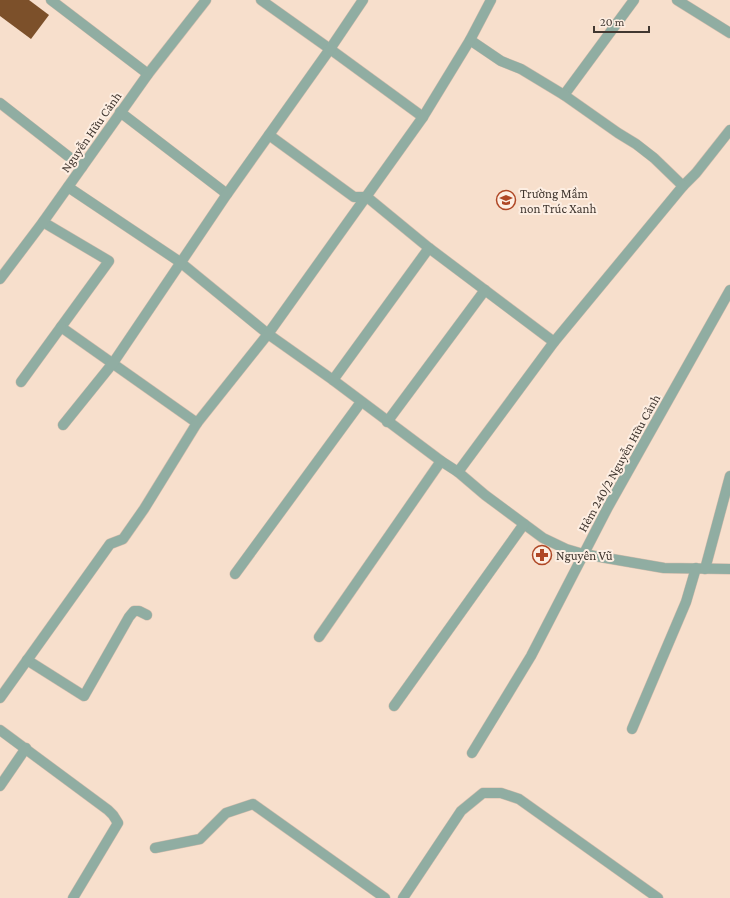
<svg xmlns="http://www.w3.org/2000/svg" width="730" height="898" font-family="'Crimson Pro',serif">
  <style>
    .building { fill: #7c502a }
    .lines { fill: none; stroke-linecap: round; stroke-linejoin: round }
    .minor-casing { stroke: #d3bdad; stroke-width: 11 }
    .minor { stroke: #90ada2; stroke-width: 10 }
    .labels { text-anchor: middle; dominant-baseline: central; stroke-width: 4; stroke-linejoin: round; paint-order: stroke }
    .street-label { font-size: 13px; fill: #413730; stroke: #fdeee2 }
    .poi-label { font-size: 13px; fill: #413730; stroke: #fdeee2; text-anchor: start }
  </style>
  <rect width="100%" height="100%" fill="#f7dfcc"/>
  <polygon class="building" points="0,0 29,0 49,15 31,39 0,16"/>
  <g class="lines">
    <g class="minor-casing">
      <g id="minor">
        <polyline points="51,0 148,74"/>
        <polyline points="261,0 330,49 423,117"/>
        <polyline points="677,0 730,33"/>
        <polyline points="564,95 634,0"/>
        <polyline points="0,103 82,167"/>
        <polyline points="120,112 227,194"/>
        <polyline points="269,135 354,197 367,197 429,248 554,342"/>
        <polyline points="683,186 696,173 730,130"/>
        <polyline points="68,187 180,262 268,334 333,380 441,461 458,472 485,495 543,538 566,549 583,554 664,568 730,569"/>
        <polyline points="43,222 109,261 61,327 197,423"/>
        <polyline points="0,279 43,222 148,74 206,0"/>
        <polyline points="333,380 429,248"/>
        <polyline points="21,382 61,327"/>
        <polyline points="387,422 485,290"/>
        <polyline points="63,425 113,363 227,194 330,49 363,0"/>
        <polyline points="458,472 554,342 683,186 654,158 636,144 618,133 564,95 521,69 501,61 470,40"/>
        <polyline points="705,569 730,476"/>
        <polyline points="235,574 361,402"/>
        <polyline points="319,637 441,461"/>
        <polyline points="27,660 84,696 129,617 134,611 139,611 147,615"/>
        <polyline points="0,698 110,544 123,539 144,509 197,423 268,334 423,117 470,40 491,0"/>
        <polyline points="394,706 524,524"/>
        <polyline points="632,729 686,602 696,568"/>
        <polyline points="0,730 108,810 113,815 118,823 73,898"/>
        <polyline points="472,753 531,656 608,507 730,290"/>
        <polyline points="0,786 26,748"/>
        <polyline points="155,848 200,839 226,813 253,804 385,898"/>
        <polyline points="403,898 461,811 483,793 501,793 519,799 658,898"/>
      </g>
    </g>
    <use href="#minor" class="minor"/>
  </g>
  <defs>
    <g id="school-ring" transform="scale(1)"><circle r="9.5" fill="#fdeee2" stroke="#af4725" stroke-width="1.5"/><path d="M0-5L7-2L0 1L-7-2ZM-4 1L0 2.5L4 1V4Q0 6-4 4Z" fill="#af4725"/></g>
    <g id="pharmacy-ring" transform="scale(1)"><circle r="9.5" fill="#fdeee2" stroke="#af4725" stroke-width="1.5"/><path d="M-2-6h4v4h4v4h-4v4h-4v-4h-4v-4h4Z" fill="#af4725"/></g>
  </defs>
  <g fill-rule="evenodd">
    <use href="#school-ring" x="506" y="200"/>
    <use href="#pharmacy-ring" x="542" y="555"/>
  </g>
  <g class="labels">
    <g class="street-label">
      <text transform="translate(91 132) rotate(-55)">Nguyễn Hữu Cảnh</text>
      <text transform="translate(619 463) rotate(-61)">Hẻm 240/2 Nguyễn Hữu Cảnh</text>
    </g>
    <g class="poi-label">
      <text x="520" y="193">Trường Mầm<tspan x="520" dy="15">non Trúc Xanh</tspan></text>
      <text x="556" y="555">Nguyên Vũ</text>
    </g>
  </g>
  <path d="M594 26v6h55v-6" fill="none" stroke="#413730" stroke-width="2"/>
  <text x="600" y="26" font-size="12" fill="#413730" stroke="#fdeee2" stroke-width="3" paint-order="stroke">20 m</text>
</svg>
